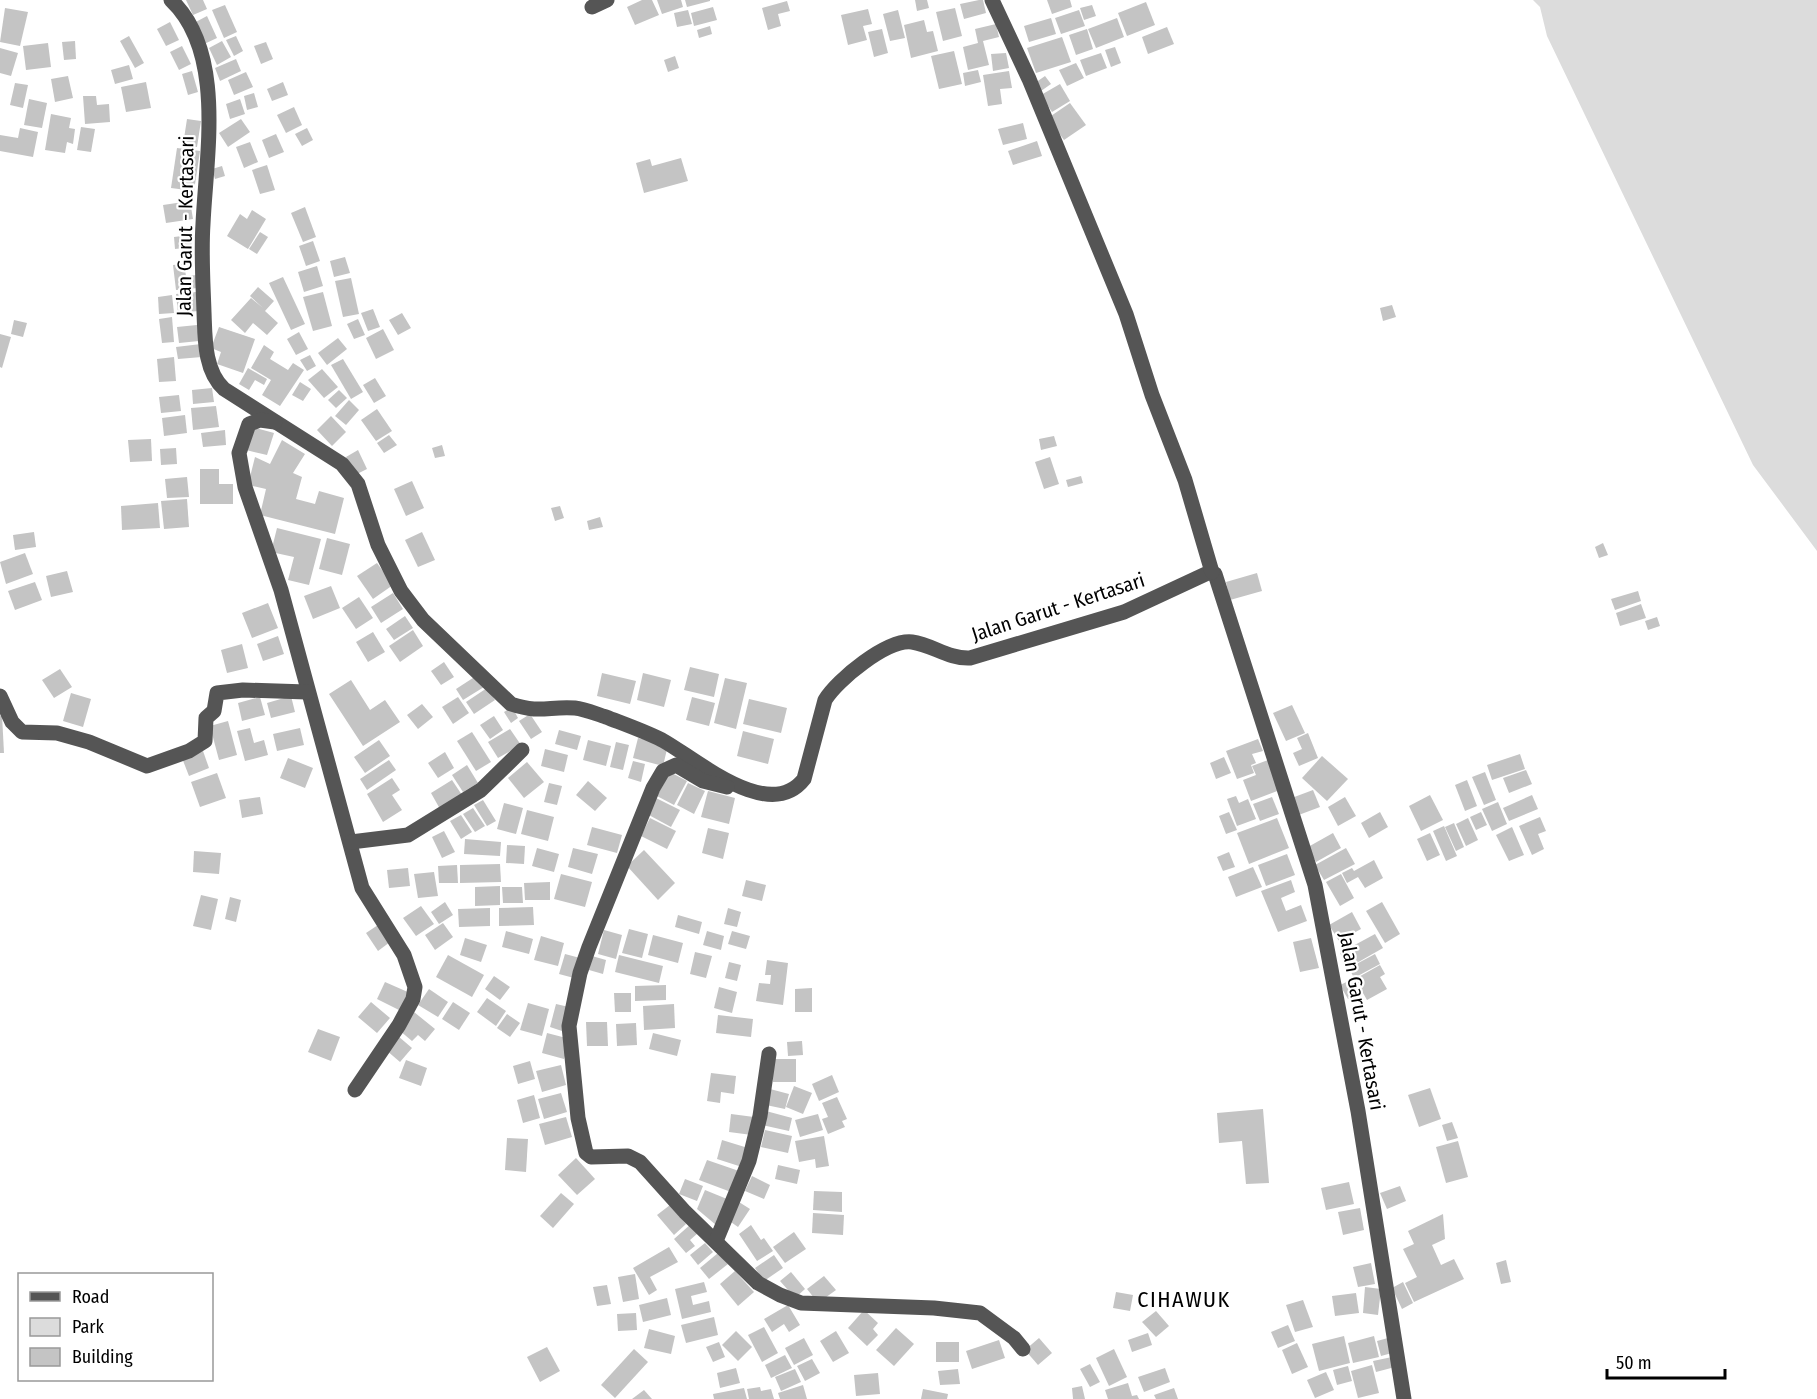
<svg xmlns="http://www.w3.org/2000/svg" width="1817" height="1399" font-family="'Fira Sans Condensed',sans-serif">
  <style>
    .green { fill: #dcdcdc }
    .building { fill: #c4c4c4 }
    .lines { fill: none; stroke-linecap: round; stroke-linejoin: round }
    .minor { stroke: #555; stroke-width: 15 }
    .labels { text-anchor: middle; dominant-baseline: central; stroke-width: 4.5; stroke-linejoin: round; paint-order: stroke }
    .street-label { font-size: 20px; fill: #000; stroke: #fff }
    .quarter-label { font-size: 22px; letter-spacing: 1.5px; fill: #000; stroke: #fff }
  </style>
  <rect width="100%" height="100%" fill="#fff"/>
  <polygon class="green" points="1533,0 1817,0 1817,551 1753,465 1547,36 1540,7"/>
  <g class="building">
    <polygon points="186,0 203,0 207,9 193,15"/>
    <polygon points="642,0 652,0 659,15 635,25 627,7"/>
    <polygon points="657,0 681,0 683,7 662,14"/>
    <polygon points="685,0 710,0 710,1 687,7"/>
    <polygon points="915,0 927,0 929,8 917,11"/>
    <polygon points="979,0 983,0 986,13 964,19 960,4"/>
    <polygon points="1047,0 1070,0 1072,7 1052,14"/>
    <polygon points="787,1 790,11 778,14 781,26 768,30 762,8"/>
    <polygon points="1146,2 1155,25 1127,36 1118,13"/>
    <polygon points="225,5 237,32 224,38 212,10"/>
    <polygon points="1092,5 1096,16 1084,20 1080,8"/>
    <polygon points="713,7 717,20 694,26 691,13"/>
    <polygon points="5,8 28,12 20,46 0,42"/>
    <polygon points="955,8 962,36 943,41 936,12"/>
    <polygon points="868,9 872,24 863,26 867,40 848,45 841,15"/>
    <polygon points="688,10 692,24 677,27 674,13"/>
    <polygon points="898,10 905,38 890,41 883,14"/>
    <polygon points="1079,10 1085,26 1061,34 1055,18"/>
    <polygon points="207,16 217,38 202,45 192,24"/>
    <polygon points="1051,18 1056,34 1029,42 1024,26"/>
    <polygon points="1117,18 1124,37 1096,48 1088,29"/>
    <polygon points="924,20 927,32 933,31 938,51 911,58 904,25"/>
    <polygon points="170,22 179,40 166,46 157,29"/>
    <polygon points="996,24 999,37 983,41 989,65 968,70 963,47 978,43 975,29"/>
    <polygon points="710,26 712,34 699,38 697,30"/>
    <polygon points="1167,27 1174,44 1148,54 1142,37"/>
    <polygon points="882,29 888,53 874,57 868,32"/>
    <polygon points="1087,29 1093,49 1076,55 1069,35"/>
    <polygon points="129,36 144,63 135,68 120,41"/>
    <polygon points="236,36 243,51 234,56 226,40"/>
    <polygon points="1062,37 1071,62 1036,73 1027,48"/>
    <polygon points="75,41 76,59 64,60 62,42"/>
    <polygon points="222,41 231,57 217,65 209,48"/>
    <polygon points="266,42 273,59 261,64 254,46"/>
    <polygon points="48,43 51,67 26,70 23,46"/>
    <polygon points="182,46 191,64 179,70 170,52"/>
    <polygon points="1115,47 1121,63 1111,67 1105,50"/>
    <polygon points="0,48 18,53 11,76 0,73"/>
    <polygon points="954,51 962,84 939,89 931,56"/>
    <polygon points="1006,53 1009,68 993,71 991,54"/>
    <polygon points="1101,53 1107,68 1086,76 1080,60"/>
    <polygon points="675,56 679,68 668,72 664,60"/>
    <polygon points="236,59 241,71 220,81 215,68"/>
    <polygon points="1076,63 1084,78 1067,86 1059,70"/>
    <polygon points="129,65 133,79 115,84 111,70"/>
    <polygon points="978,70 981,82 965,86 963,73"/>
    <polygon points="192,71 198,92 188,95 182,74"/>
    <polygon points="1009,71 1012,88 1000,89 1002,104 988,106 983,75"/>
    <polygon points="246,72 253,87 234,95 228,80"/>
    <polygon points="68,76 73,98 55,102 51,79"/>
    <polygon points="1045,76 1051,84 1041,91 1035,83"/>
    <polygon points="146,82 151,108 126,112 121,87"/>
    <polygon points="283,82 288,95 272,101 267,89"/>
    <polygon points="15,83 28,85 23,108 10,105"/>
    <polygon points="1060,84 1070,101 1052,112 1041,95"/>
    <polygon points="254,93 258,107 247,110 244,96"/>
    <polygon points="83,96 96,96 97,105 109,104 110,122 85,124"/>
    <polygon points="29,99 47,103 42,128 24,125"/>
    <polygon points="240,99 245,114 230,119 226,104"/>
    <polygon points="1070,103 1086,125 1064,140 1048,118"/>
    <polygon points="294,107 302,125 286,133 277,115"/>
    <polygon points="51,114 71,118 69,128 75,129 73,144 67,142 65,153 45,150"/>
    <polygon points="187,119 201,121 197,147 183,145"/>
    <polygon points="241,119 250,132 228,147 219,133"/>
    <polygon points="1023,123 1027,139 1003,145 998,129"/>
    <polygon points="81,127 95,129 91,152 77,150"/>
    <polygon points="20,128 38,132 33,157 0,151 0,135 18,138"/>
    <polygon points="307,128 313,140 302,146 295,134"/>
    <polygon points="276,134 284,152 269,158 262,140"/>
    <polygon points="1037,141 1042,156 1013,165 1008,151"/>
    <polygon points="250,142 258,162 244,168 236,147"/>
    <polygon points="177,148 200,151 194,191 171,188"/>
    <polygon points="681,158 688,181 644,193 636,163 650,159 652,166"/>
    <polygon points="267,165 275,190 260,194 252,170"/>
    <polygon points="222,166 225,176 215,179 212,169"/>
    <polygon points="190,201 193,219 166,223 163,205"/>
    <polygon points="305,207 316,237 303,242 291,213"/>
    <polygon points="252,210 266,219 248,249 227,236 240,214 247,219"/>
    <polygon points="260,232 268,237 257,254 249,249"/>
    <polygon points="190,235 192,247 175,249 174,237"/>
    <polygon points="313,241 320,261 306,266 299,246"/>
    <polygon points="345,257 350,273 334,277 330,261"/>
    <polygon points="184,264 186,276 197,275 198,288 176,290 173,265"/>
    <polygon points="317,266 323,286 304,292 298,272"/>
    <polygon points="283,277 305,324 291,330 269,283"/>
    <polygon points="351,278 359,314 343,317 335,281"/>
    <polygon points="258,287 274,301 265,311 278,323 267,335 253,323 245,333 231,320 251,298 263,308 250,296"/>
    <polygon points="196,292 198,311 178,313 176,294"/>
    <polygon points="323,292 332,326 313,331 303,297"/>
    <polygon points="172,295 174,313 159,314 158,297"/>
    <polygon points="1392,305 1396,317 1383,321 1380,308"/>
    <polygon points="373,309 380,327 368,331 361,313"/>
    <polygon points="402,313 411,328 398,335 389,320"/>
    <polygon points="172,317 174,342 162,343 159,319"/>
    <polygon points="358,319 365,335 354,339 347,324"/>
    <polygon points="14,320 27,323 23,337 11,334"/>
    <polygon points="197,325 199,341 179,343 177,327"/>
    <polygon points="219,327 255,339 243,373 217,364 221,352 211,348"/>
    <polygon points="383,329 394,350 376,359 366,338"/>
    <polygon points="299,332 308,349 296,355 287,339"/>
    <polygon points="0,334 11,337 2,368 0,367"/>
    <polygon points="338,338 347,349 327,365 318,353"/>
    <polygon points="201,344 202,357 178,359 176,347"/>
    <polygon points="264,345 274,352 270,359 288,370 293,363 304,370 280,406 262,395 271,380 251,368"/>
    <polygon points="310,355 316,366 307,371 300,360"/>
    <polygon points="174,357 176,381 159,382 157,359"/>
    <polygon points="343,359 363,392 351,399 331,365"/>
    <polygon points="248,368 267,379 264,385 255,380 249,390 239,384"/>
    <polygon points="322,369 338,387 324,398 308,380"/>
    <polygon points="375,378 386,396 374,403 363,385"/>
    <polygon points="300,382 311,389 303,401 292,395"/>
    <polygon points="212,388 214,402 193,404 192,390"/>
    <polygon points="339,390 347,398 336,408 328,400"/>
    <polygon points="179,395 181,411 161,413 159,397"/>
    <polygon points="349,400 359,410 346,425 335,416"/>
    <polygon points="216,406 219,427 193,430 191,408"/>
    <polygon points="377,409 392,431 376,441 361,420"/>
    <polygon points="185,415 187,433 164,436 162,418"/>
    <polygon points="331,416 346,432 332,446 317,430"/>
    <polygon points="252,427 274,433 267,455 246,450"/>
    <polygon points="225,430 226,445 203,447 201,433"/>
    <polygon points="389,435 397,445 384,453 377,443"/>
    <polygon points="1054,436 1057,446 1041,450 1039,439"/>
    <polygon points="151,439 152,461 130,462 128,440"/>
    <polygon points="282,440 305,454 293,473 302,477 296,499 315,504 319,491 344,498 335,534 260,515 266,489 248,485 255,457 270,464"/>
    <polygon points="442,445 445,456 435,458 432,448"/>
    <polygon points="176,448 177,464 161,465 160,449"/>
    <polygon points="358,450 367,469 355,475 346,457"/>
    <polygon points="1050,457 1059,484 1044,489 1035,462"/>
    <polygon points="200,469 219,469 219,484 233,484 233,504 200,504"/>
    <polygon points="1081,476 1083,483 1068,487 1066,480"/>
    <polygon points="187,477 189,497 167,498 165,479"/>
    <polygon points="412,481 424,508 406,516 394,489"/>
    <polygon points="187,499 189,527 164,529 161,501"/>
    <polygon points="158,503 160,528 122,530 121,506"/>
    <polygon points="560,506 564,518 555,521 551,508"/>
    <polygon points="600,517 603,527 589,530 587,521"/>
    <polygon points="277,528 321,539 309,585 288,580 294,557 271,552"/>
    <polygon points="34,532 36,547 15,550 13,535"/>
    <polygon points="422,532 435,560 418,567 405,540"/>
    <polygon points="327,538 350,544 342,575 319,569"/>
    <polygon points="1603,543 1608,555 1599,558 1595,547"/>
    <polygon points="25,553 33,574 6,584 0,562"/>
    <polygon points="377,563 393,585 373,599 357,576"/>
    <polygon points="67,571 73,592 51,597 46,576"/>
    <polygon points="1257,573 1262,591 1230,600 1226,582"/>
    <polygon points="35,582 42,600 15,610 8,591"/>
    <polygon points="331,586 340,608 313,619 304,596"/>
    <polygon points="1638,591 1641,601 1615,610 1611,599"/>
    <polygon points="393,593 403,609 381,623 371,607"/>
    <polygon points="359,597 373,618 356,629 342,608"/>
    <polygon points="268,603 278,628 252,638 242,613"/>
    <polygon points="1641,604 1646,618 1620,626 1616,613"/>
    <polygon points="405,616 413,628 394,640 386,629"/>
    <polygon points="1657,617 1660,626 1648,630 1645,621"/>
    <polygon points="413,630 423,646 400,662 389,646"/>
    <polygon points="373,632 385,652 368,662 356,642"/>
    <polygon points="278,636 284,654 263,661 257,644"/>
    <polygon points="242,644 248,668 227,673 221,650"/>
    <polygon points="444,662 454,677 441,685 431,671"/>
    <polygon points="690,667 719,674 714,697 684,690"/>
    <polygon points="60,669 72,687 54,698 42,680"/>
    <polygon points="602,673 636,681 630,704 597,696"/>
    <polygon points="643,673 671,680 664,707 637,700"/>
    <polygon points="476,676 484,687 463,700 456,689"/>
    <polygon points="725,678 747,683 736,729 714,723"/>
    <polygon points="351,680 370,710 385,700 400,722 363,746 329,694"/>
    <polygon points="487,688 495,700 474,714 466,702"/>
    <polygon points="71,693 91,699 83,727 63,721"/>
    <polygon points="291,696 295,712 271,718 267,703"/>
    <polygon points="260,697 265,715 242,721 238,703"/>
    <polygon points="458,697 469,713 453,724 442,707"/>
    <polygon points="692,697 715,703 709,726 686,720"/>
    <polygon points="749,699 787,708 781,733 743,724"/>
    <polygon points="422,704 433,717 418,729 407,715"/>
    <polygon points="1292,705 1305,733 1286,741 1273,713"/>
    <polygon points="512,707 518,718 511,723 504,712"/>
    <polygon points="530,714 542,732 531,739 519,721"/>
    <polygon points="2,715 4,753 0,753 0,716"/>
    <polygon points="494,716 503,730 490,739 480,725"/>
    <polygon points="228,721 237,755 219,760 210,726"/>
    <polygon points="250,728 254,743 264,740 268,755 245,761 237,731"/>
    <polygon points="300,728 304,745 277,751 273,734"/>
    <polygon points="510,729 521,745 498,758 488,742"/>
    <polygon points="559,730 581,736 577,750 555,744"/>
    <polygon points="743,731 774,739 768,764 737,756"/>
    <polygon points="472,732 491,762 476,771 457,741"/>
    <polygon points="1308,733 1318,758 1299,766 1293,753 1302,749 1297,738"/>
    <polygon points="638,738 668,745 663,766 633,758"/>
    <polygon points="1258,739 1263,751 1252,754 1256,763 1251,765 1254,773 1237,779 1226,751"/>
    <polygon points="379,740 390,756 365,773 354,757"/>
    <polygon points="588,740 611,746 606,766 583,760"/>
    <polygon points="616,742 629,745 623,770 610,767"/>
    <polygon points="545,749 568,755 564,772 541,766"/>
    <polygon points="203,751 209,768 189,776 182,758"/>
    <polygon points="445,752 454,768 438,778 428,763"/>
    <polygon points="1520,754 1525,769 1492,780 1487,765"/>
    <polygon points="1322,756 1348,779 1327,801 1302,778"/>
    <polygon points="1224,757 1231,773 1216,779 1210,763"/>
    <polygon points="288,758 313,768 305,788 280,778"/>
    <polygon points="389,760 396,770 367,790 360,779"/>
    <polygon points="1268,760 1280,790 1251,801 1243,780 1256,775 1252,766"/>
    <polygon points="633,761 645,764 641,782 628,778"/>
    <polygon points="527,762 544,782 524,798 508,778"/>
    <polygon points="467,765 478,783 463,792 452,775"/>
    <polygon points="1526,770 1532,784 1509,793 1503,778"/>
    <polygon points="670,772 687,781 674,805 657,796"/>
    <polygon points="1485,772 1496,800 1484,805 1472,777"/>
    <polygon points="217,773 226,798 200,807 191,782"/>
    <polygon points="392,778 400,790 392,795 402,810 383,822 367,794"/>
    <polygon points="452,780 462,795 440,809 431,793"/>
    <polygon points="1467,780 1477,806 1465,811 1455,785"/>
    <polygon points="588,781 607,798 595,811 576,795"/>
    <polygon points="549,783 562,786 557,805 544,802"/>
    <polygon points="688,783 705,791 694,814 677,805"/>
    <polygon points="1313,790 1320,807 1296,816 1289,799"/>
    <polygon points="708,791 735,798 729,824 701,817"/>
    <polygon points="1430,795 1443,820 1421,831 1409,806"/>
    <polygon points="1532,795 1538,809 1509,821 1503,808"/>
    <polygon points="1236,796 1239,803 1248,799 1256,819 1237,826 1227,799"/>
    <polygon points="260,797 263,814 242,818 239,800"/>
    <polygon points="1272,797 1279,814 1260,821 1253,804"/>
    <polygon points="1345,797 1356,816 1338,826 1328,807"/>
    <polygon points="656,798 680,810 671,827 647,814"/>
    <polygon points="483,800 496,821 487,826 474,805"/>
    <polygon points="1498,802 1507,824 1492,831 1482,809"/>
    <polygon points="504,803 523,808 516,834 497,829"/>
    <polygon points="473,808 485,826 475,832 463,814"/>
    <polygon points="527,810 554,817 548,841 521,834"/>
    <polygon points="1229,812 1237,830 1226,834 1219,816"/>
    <polygon points="1380,812 1388,827 1369,838 1361,823"/>
    <polygon points="1481,812 1487,825 1476,830 1470,817"/>
    <polygon points="461,815 472,832 461,839 450,821"/>
    <polygon points="1540,817 1546,831 1538,834 1544,849 1532,855 1519,826"/>
    <polygon points="650,818 676,831 667,849 641,836"/>
    <polygon points="1277,818 1289,848 1249,864 1237,833"/>
    <polygon points="1468,818 1478,840 1466,846 1456,824"/>
    <polygon points="1454,823 1464,847 1456,851 1445,827"/>
    <polygon points="1444,826 1457,856 1446,861 1433,831"/>
    <polygon points="592,827 622,835 617,853 587,845"/>
    <polygon points="1512,827 1524,855 1509,861 1496,835"/>
    <polygon points="708,828 729,833 723,859 702,853"/>
    <polygon points="444,831 455,852 442,858 432,837"/>
    <polygon points="1333,833 1341,848 1316,862 1308,847"/>
    <polygon points="1430,833 1440,855 1427,861 1417,839"/>
    <polygon points="465,839 501,842 500,856 464,854"/>
    <polygon points="507,845 525,846 524,864 506,863"/>
    <polygon points="537,848 559,854 554,872 532,866"/>
    <polygon points="573,848 598,854 592,874 568,867"/>
    <polygon points="1346,848 1355,864 1324,880 1315,865"/>
    <polygon points="644,850 675,883 658,900 627,866"/>
    <polygon points="194,851 221,853 219,874 193,872"/>
    <polygon points="1229,852 1235,867 1223,871 1217,857"/>
    <polygon points="1287,854 1295,875 1266,886 1258,865"/>
    <polygon points="1374,860 1383,878 1365,888 1358,877 1347,883 1342,873 1352,868 1354,871"/>
    <polygon points="500,864 501,882 460,883 460,865"/>
    <polygon points="457,865 458,883 439,883 438,866"/>
    <polygon points="1253,867 1262,887 1236,897 1228,877"/>
    <polygon points="408,868 410,886 389,888 387,870"/>
    <polygon points="434,872 438,896 418,898 414,874"/>
    <polygon points="561,874 592,882 585,907 554,899"/>
    <polygon points="1341,874 1354,898 1340,906 1326,882"/>
    <polygon points="746,880 766,885 762,901 742,896"/>
    <polygon points="1291,880 1295,892 1281,898 1286,911 1301,905 1307,921 1278,932 1261,891"/>
    <polygon points="550,882 550,900 525,900 524,883"/>
    <polygon points="500,886 500,905 475,906 475,887"/>
    <polygon points="502,887 522,887 523,903 503,903"/>
    <polygon points="201,895 218,899 211,930 193,926"/>
    <polygon points="230,897 241,900 236,922 225,919"/>
    <polygon points="445,902 453,915 439,924 431,912"/>
    <polygon points="1382,902 1400,934 1385,943 1366,911"/>
    <polygon points="421,906 434,924 416,936 403,918"/>
    <polygon points="533,907 534,925 499,926 499,908"/>
    <polygon points="490,908 490,926 459,927 458,909"/>
    <polygon points="728,908 741,912 737,927 724,924"/>
    <polygon points="1352,912 1361,929 1339,941 1329,925"/>
    <polygon points="678,915 702,922 699,934 675,927"/>
    <polygon points="443,923 453,937 435,950 425,935"/>
    <polygon points="378,925 390,942 378,951 366,933"/>
    <polygon points="629,929 648,934 642,958 622,953"/>
    <polygon points="604,930 622,935 616,959 598,954"/>
    <polygon points="506,931 533,939 529,954 502,947"/>
    <polygon points="707,931 724,936 721,950 703,945"/>
    <polygon points="732,931 750,936 746,949 728,944"/>
    <polygon points="1375,934 1383,948 1348,968 1340,953"/>
    <polygon points="653,935 683,943 678,963 648,955"/>
    <polygon points="541,936 564,943 558,966 534,960"/>
    <polygon points="465,938 487,945 481,962 460,955"/>
    <polygon points="1311,938 1319,968 1300,972 1293,942"/>
    <polygon points="695,952 712,956 706,978 690,974"/>
    <polygon points="565,954 580,958 574,978 559,974"/>
    <polygon points="1375,954 1380,964 1354,978 1349,968"/>
    <polygon points="448,955 484,975 472,997 436,977"/>
    <polygon points="619,955 663,966 659,983 615,972"/>
    <polygon points="592,956 606,960 603,974 589,970"/>
    <polygon points="767,960 788,963 783,1005 756,1001 759,983 770,984 771,975 765,975"/>
    <polygon points="729,962 741,965 737,981 725,978"/>
    <polygon points="1380,965 1385,974 1380,977 1387,989 1367,1000 1355,979"/>
    <polygon points="494,976 510,987 500,1000 485,989"/>
    <polygon points="1353,979 1361,992 1348,999 1340,985"/>
    <polygon points="385,982 410,993 401,1011 377,999"/>
    <polygon points="666,985 666,1000 635,1001 635,986"/>
    <polygon points="719,987 737,992 732,1013 714,1008"/>
    <polygon points="812,988 812,1012 795,1012 795,989"/>
    <polygon points="429,989 448,1002 438,1017 418,1005"/>
    <polygon points="614,993 631,993 631,1012 615,1012"/>
    <polygon points="487,998 506,1011 496,1026 477,1012"/>
    <polygon points="371,1002 390,1018 377,1033 358,1017"/>
    <polygon points="453,1002 470,1013 459,1030 442,1019"/>
    <polygon points="528,1003 549,1009 542,1036 520,1030"/>
    <polygon points="556,1004 569,1007 562,1031 550,1027"/>
    <polygon points="674,1004 675,1028 644,1030 643,1006"/>
    <polygon points="414,1012 435,1029 425,1041 418,1035 412,1041 399,1030"/>
    <polygon points="507,1014 520,1023 510,1037 497,1028"/>
    <polygon points="718,1015 753,1019 751,1037 716,1033"/>
    <polygon points="586,1022 607,1022 608,1046 587,1046"/>
    <polygon points="636,1023 637,1045 617,1046 616,1024"/>
    <polygon points="318,1029 340,1037 331,1061 308,1052"/>
    <polygon points="547,1033 570,1039 564,1059 542,1053"/>
    <polygon points="653,1033 681,1040 677,1056 649,1049"/>
    <polygon points="398,1036 412,1048 400,1062 386,1050"/>
    <polygon points="802,1041 803,1055 788,1056 787,1042"/>
    <rect x="773" y="1059" width="23" height="23"/>
    <polygon points="406,1060 427,1068 421,1086 399,1078"/>
    <polygon points="530,1061 535,1079 518,1084 513,1066"/>
    <polygon points="561,1065 566,1085 542,1092 536,1071"/>
    <polygon points="711,1073 736,1076 734,1094 721,1092 720,1103 707,1101"/>
    <polygon points="832,1075 839,1092 819,1101 812,1084"/>
    <polygon points="794,1086 812,1093 803,1114 786,1107"/>
    <polygon points="1430,1088 1441,1119 1419,1127 1408,1095"/>
    <polygon points="770,1089 789,1094 785,1109 766,1105"/>
    <polygon points="561,1093 567,1112 544,1119 538,1099"/>
    <polygon points="534,1095 540,1118 523,1123 517,1100"/>
    <polygon points="837,1097 847,1119 842,1121 845,1127 828,1134 822,1119 828,1117 822,1103"/>
    <polygon points="1263,1109 1269,1183 1246,1184 1242,1141 1219,1143 1217,1113"/>
    <polygon points="766,1111 792,1118 789,1131 762,1125"/>
    <polygon points="731,1114 754,1117 752,1135 729,1132"/>
    <polygon points="818,1114 823,1130 800,1137 795,1120"/>
    <polygon points="566,1117 572,1137 545,1145 539,1124"/>
    <polygon points="1452,1122 1458,1138 1447,1141 1442,1125"/>
    <polygon points="765,1130 792,1136 788,1153 761,1147"/>
    <polygon points="824,1136 829,1166 816,1168 815,1159 799,1162 795,1141"/>
    <polygon points="507,1138 528,1139 526,1172 505,1170"/>
    <polygon points="722,1140 748,1148 742,1167 717,1159"/>
    <polygon points="1458,1141 1468,1177 1446,1183 1436,1147"/>
    <polygon points="576,1158 595,1179 577,1195 558,1175"/>
    <polygon points="707,1160 739,1171 731,1192 699,1180"/>
    <polygon points="778,1165 800,1170 797,1184 775,1179"/>
    <polygon points="752,1176 770,1185 764,1199 745,1191"/>
    <polygon points="685,1179 703,1186 697,1201 679,1194"/>
    <polygon points="1349,1182 1354,1204 1326,1210 1321,1188"/>
    <polygon points="1400,1186 1406,1201 1387,1209 1380,1193"/>
    <polygon points="705,1190 727,1199 716,1225 697,1209"/>
    <polygon points="814,1191 842,1192 842,1212 813,1210"/>
    <polygon points="561,1193 574,1204 553,1228 540,1216"/>
    <polygon points="739,1202 750,1209 738,1227 728,1220"/>
    <polygon points="670,1205 686,1224 674,1235 657,1215"/>
    <polygon points="1360,1208 1364,1230 1343,1235 1338,1212"/>
    <polygon points="813,1213 844,1215 843,1235 812,1233"/>
    <polygon points="1443,1214 1445,1239 1432,1245 1441,1265 1454,1259 1464,1279 1414,1302 1405,1283 1417,1277 1403,1249 1414,1244 1408,1231"/>
    <polygon points="691,1224 698,1233 690,1240 695,1246 686,1253 674,1239"/>
    <polygon points="751,1225 761,1240 764,1238 773,1251 757,1261 739,1234"/>
    <polygon points="794,1232 806,1249 785,1263 773,1247"/>
    <polygon points="705,1243 713,1252 698,1265 690,1255"/>
    <polygon points="669,1247 678,1262 650,1277 657,1290 649,1295 633,1268"/>
    <polygon points="718,1253 728,1264 709,1279 700,1268"/>
    <polygon points="774,1255 783,1268 764,1281 755,1268"/>
    <polygon points="1506,1260 1511,1282 1501,1284 1496,1263"/>
    <polygon points="1371,1263 1375,1284 1358,1287 1353,1267"/>
    <polygon points="735,1271 754,1292 738,1306 720,1284"/>
    <polygon points="791,1272 805,1289 795,1298 780,1281"/>
    <polygon points="635,1274 639,1299 623,1302 618,1277"/>
    <polygon points="824,1276 836,1290 818,1303 807,1289"/>
    <polygon points="704,1282 707,1292 691,1296 693,1305 709,1301 711,1312 682,1319 675,1289"/>
    <polygon points="1403,1282 1413,1303 1402,1309 1392,1288"/>
    <polygon points="607,1285 611,1304 597,1306 593,1287"/>
    <polygon points="1365,1287 1381,1289 1378,1315 1363,1313"/>
    <polygon points="1116,1292 1133,1295 1130,1311 1113,1308"/>
    <polygon points="1356,1293 1359,1313 1335,1316 1332,1296"/>
    <polygon points="667,1298 671,1315 643,1322 639,1305"/>
    <polygon points="1303,1300 1313,1327 1295,1332 1286,1305"/>
    <polygon points="788,1305 800,1325 789,1332 784,1324 772,1332 764,1319"/>
    <polygon points="864,1310 878,1323 873,1329 878,1335 867,1346 848,1328"/>
    <polygon points="1156,1311 1169,1326 1156,1337 1142,1322"/>
    <polygon points="636,1313 637,1330 618,1331 617,1314"/>
    <polygon points="714,1317 718,1335 686,1343 681,1325"/>
    <polygon points="1288,1325 1295,1341 1278,1348 1271,1332"/>
    <polygon points="764,1327 778,1353 762,1362 748,1335"/>
    <polygon points="896,1328 914,1344 894,1366 876,1350"/>
    <polygon points="649,1329 675,1336 671,1354 644,1348"/>
    <polygon points="736,1331 752,1347 738,1361 722,1345"/>
    <polygon points="836,1331 849,1353 833,1362 820,1341"/>
    <polygon points="1148,1333 1152,1345 1132,1352 1128,1340"/>
    <polygon points="1344,1336 1350,1363 1319,1371 1312,1344"/>
    <polygon points="1374,1336 1379,1357 1353,1363 1348,1343"/>
    <polygon points="804,1338 813,1355 794,1365 785,1348"/>
    <polygon points="1039,1338 1052,1353 1038,1365 1025,1350"/>
    <polygon points="1388,1338 1392,1353 1381,1356 1377,1341"/>
    <polygon points="999,1340 1005,1358 972,1369 966,1351"/>
    <polygon points="719,1342 725,1357 713,1362 706,1347"/>
    <rect x="936" y="1342" width="23" height="20"/>
    <polygon points="1297,1343 1308,1367 1292,1374 1282,1350"/>
    <polygon points="547,1347 560,1371 540,1382 527,1357"/>
    <polygon points="634,1349 648,1362 615,1398 601,1385"/>
    <polygon points="1114,1349 1127,1377 1109,1386 1096,1358"/>
    <polygon points="785,1355 792,1368 771,1378 765,1365"/>
    <polygon points="1392,1357 1395,1367 1376,1372 1373,1361"/>
    <polygon points="812,1359 820,1373 805,1381 797,1366"/>
    <polygon points="1090,1364 1100,1382 1090,1387 1080,1369"/>
    <polygon points="1372,1365 1379,1393 1358,1398 1351,1371"/>
    <polygon points="1348,1366 1352,1381 1337,1385 1333,1370"/>
    <polygon points="736,1368 740,1383 720,1388 717,1373"/>
    <polygon points="1165,1368 1170,1382 1144,1392 1138,1377"/>
    <polygon points="795,1369 801,1382 781,1391 775,1377"/>
    <polygon points="958,1369 960,1384 940,1385 938,1371"/>
    <polygon points="1326,1372 1334,1390 1315,1398 1307,1380"/>
    <polygon points="878,1373 880,1394 856,1396 854,1375"/>
    <polygon points="1128,1383 1132,1396 1137,1395 1139,1399 1108,1399 1105,1390"/>
    <polygon points="803,1385 807,1399 780,1399 778,1393"/>
    <polygon points="1082,1386 1085,1399 1073,1399 1072,1388"/>
    <polygon points="760,1387 761,1391 771,1389 774,1399 749,1399 747,1389"/>
    <polygon points="744,1388 747,1399 714,1399 713,1394"/>
    <polygon points="1174,1388 1178,1399 1156,1399 1154,1395"/>
    <polygon points="923,1389 948,1394 947,1399 921,1399"/>
    <polygon points="644,1390 652,1399 632,1399"/>
  </g>
  <g class="lines">
    <g class="minor">
      <path d="M171,0C226,52 206,156 203,224C201,253 203,282 204,312C205,337 204,371 224,389L342,464L358,484L378,545L401,591L423,620L511,704C541,714 548,706 575,708C585,709 596,714 606,717C624,724 644,731 662,740C695,758 769,824 804,779L825,700C837,680 887,639 912,642C933,645 948,659 970,658L1124,612L1210,572L1215,574L1315,885L1358,1111L1404,1399"/>
      <polyline points="992,0 1029,79 1126,314 1152,395 1185,480 1212,572"/>
      <polyline points="592,7 607,0"/>
      <polyline points="275,422 260,420 249,424 239,453 245,487 281,590 362,888 404,955 415,987 413,999 399,1025 355,1090"/>
      <polyline points="0,696 12,722 22,732 57,733 89,742 147,766 189,751 205,741 206,718 214,711 217,693 243,690 307,692"/>
      <polyline points="727,787 703,781 676,765 663,771 653,788 589,947 580,973 569,1026 578,1118 586,1153 591,1157 628,1156 640,1162 685,1212 758,1283 780,1295 801,1303 934,1308 980,1313 1014,1338 1023,1349"/>
      <polyline points="351,842 408,835 481,790 522,750"/>
      <polyline points="716,1241 749,1161 760,1116 769,1054"/>
    </g>
  </g>
  <g class="labels">
    <g class="street-label">
      <text transform="translate(185 226) rotate(-89)">Jalan Garut - Kertasari</text>
      <text transform="translate(1058 607) rotate(-18)">Jalan Garut - Kertasari</text>
      <text transform="translate(1362 1021) rotate(80)">Jalan Garut - Kertasari</text>
    </g>
    <g class="quarter-label">
      <text x="1184" y="1299">CIHAWUK</text>
    </g>
  </g>
  <rect x="18" y="1273" width="195" height="108" fill="#ffffff" stroke="#999999" stroke-width="1.5"/>
  <rect x="30" y="1292" width="30" height="9" fill="#555555" stroke="#999999" stroke-width="1.5"/>
  <text x="72" y="1303" font-size="18" fill="#000000">Road</text>
  <rect x="30" y="1318" width="30" height="18" fill="#dcdcdc" stroke="#999999" stroke-width="1.5"/>
  <text x="72" y="1333" font-size="18" fill="#000000">Park</text>
  <rect x="30" y="1348" width="30" height="18" fill="#c4c4c4" stroke="#999999" stroke-width="1.5"/>
  <text x="72" y="1363" font-size="18" fill="#000000">Building</text>
  <path d="M1607 1369v9h118v-9" fill="none" stroke="#000000" stroke-width="3"/>
  <text x="1616" y="1369" font-size="18" fill="#000000" stroke="#ffffff" stroke-width="4.5" paint-order="stroke">50 m</text>
</svg>
